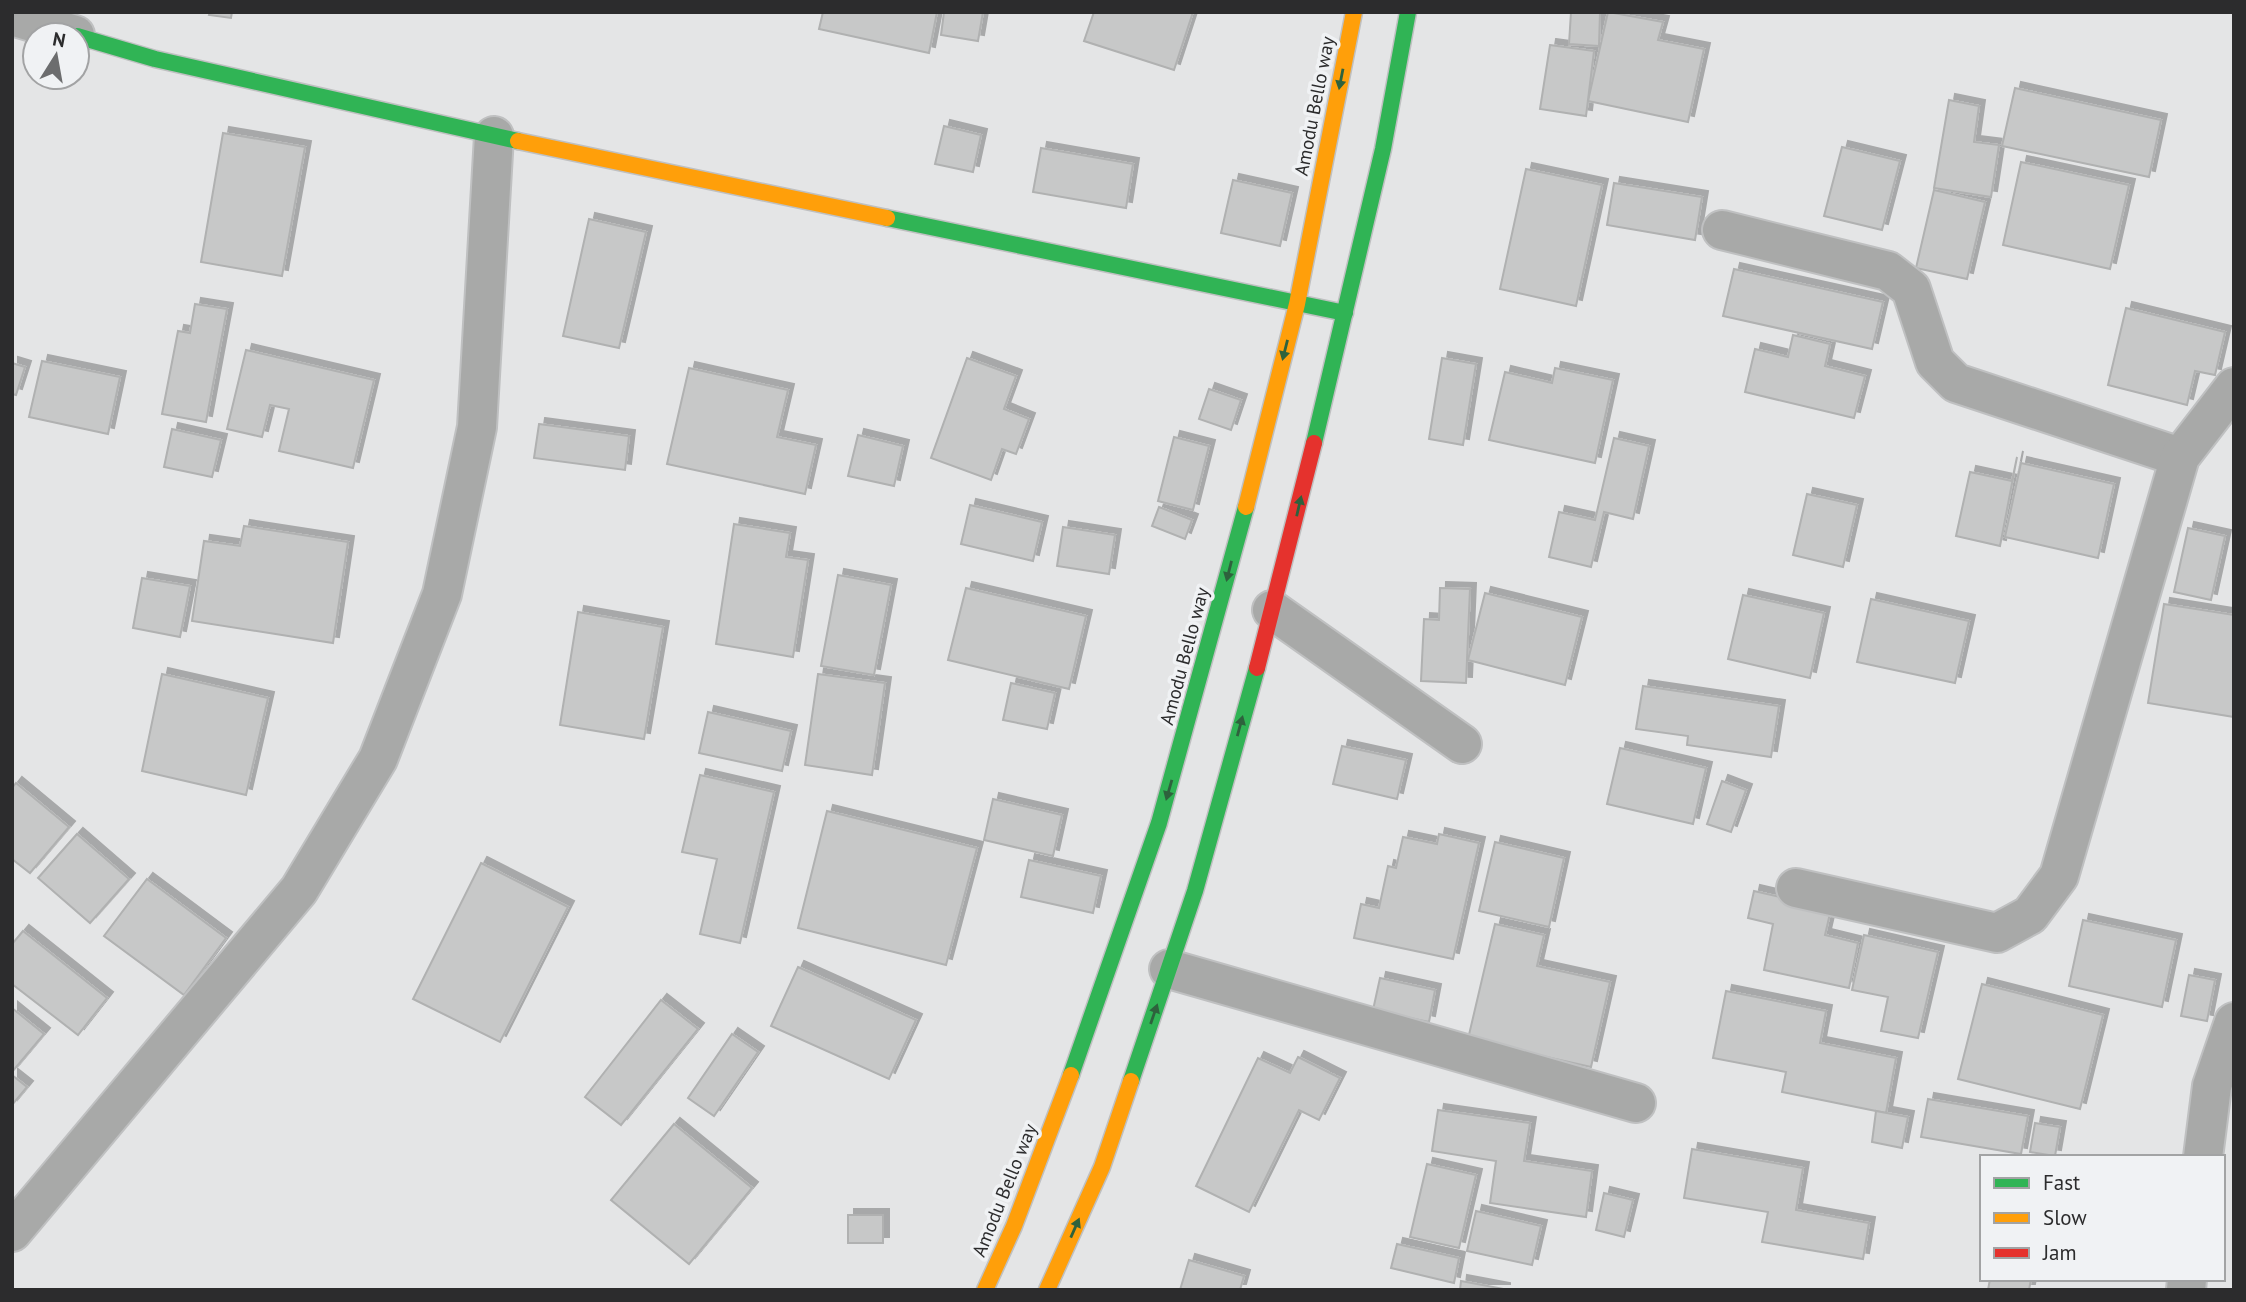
<svg xmlns="http://www.w3.org/2000/svg" width="2246" height="1302" font-family="'PT Sans',sans-serif">
  <style>
    .building { fill: #c7c8c8; stroke: #b0b1b1; stroke-width: 2; filter: url(#shadow) }
    .lines { fill: none; stroke-linecap: round; stroke-linejoin: round }
    .street-casing { stroke: #bfc0c1; stroke-width: 42 }
    .fast-casing { stroke: #bfc0c1; stroke-width: 19 }
    .slow-casing { stroke: #bfc0c1; stroke-width: 19 }
    .jam-casing { stroke: #bfc0c1; stroke-width: 19 }
    .street { stroke: #a8a9a8; stroke-width: 38 }
    .fast { stroke: #30b455; stroke-width: 16 }
    .slow { stroke: #ff9f0a; stroke-width: 16 }
    .jam { stroke: #e5322d; stroke-width: 16 }
    .oneway { fill: #2e623d }
    .labels { text-anchor: middle; dominant-baseline: central; stroke-width: 7; stroke-linejoin: round; paint-order: stroke }
    .street-label { font-size: 19px; fill: #2c2c2d; stroke: #f0f2f4 }
  </style>
  <defs>
    <filter id="shadow"><feDropShadow dx="6" dy="-6" stdDeviation="0" flood-color="#0004"/></filter>
  </defs>
  <rect width="100%" height="100%" fill="#e4e5e6"/>
  <g class="building">
    <polygon points="210,12 232,12 231,18 209,15"/>
    <polygon points="823,12 937,12 929,53 819,29"/>
    <polygon points="944,12 983,12 978,41 941,35"/>
    <polygon points="1094,12 1193,12 1174,70 1084,41"/>
    <polygon points="1571,12 1600,12 1599,46 1569,44"/>
    <polygon points="1608,12 1663,22 1658,40 1704,49 1688,122 1588,101"/>
    <polygon points="1550,45 1594,51 1586,116 1540,109"/>
    <polygon points="2015,88 2161,120 2149,177 2002,146"/>
    <polygon points="1949,100 1979,106 1974,142 1999,145 1991,197 1934,188"/>
    <polygon points="944,126 981,135 973,172 935,164"/>
    <polygon points="223,133 305,147 282,276 201,262"/>
    <polygon points="1842,147 1900,161 1882,230 1824,216"/>
    <polygon points="1041,148 1133,164 1126,208 1033,192"/>
    <polygon points="2021,162 2129,185 2110,269 2003,245"/>
    <polygon points="1526,169 1602,185 1576,306 1500,289"/>
    <polygon points="1233,180 1292,193 1280,246 1221,233"/>
    <polygon points="1614,183 1702,197 1695,240 1607,225"/>
    <polygon points="1934,190 1985,202 1967,279 1916,268"/>
    <polygon points="589,219 646,232 619,348 563,336"/>
    <polygon points="1734,269 1883,302 1872,349 1723,316"/>
    <polygon points="195,304 227,309 206,422 162,414 178,331 190,333"/>
    <polygon points="2126,308 2225,332 2215,375 2195,371 2187,405 2108,385"/>
    <polygon points="1793,335 1830,344 1825,366 1865,376 1854,418 1745,392 1755,349 1788,357"/>
    <polygon points="246,350 374,380 353,468 279,451 289,409 270,405 262,437 227,429"/>
    <polygon points="967,358 1016,376 1004,409 1029,419 1016,454 1002,449 991,480 931,458"/>
    <polygon points="1442,358 1476,364 1463,445 1429,439"/>
    <polygon points="42,361 120,377 108,434 29,417"/>
    <polygon points="12,363 25,367 16,395 12,394"/>
    <polygon points="689,368 788,390 777,437 816,445 805,494 667,464"/>
    <polygon points="1555,368 1613,380 1595,463 1489,440 1505,372 1552,383"/>
    <polygon points="1209,389 1241,400 1231,430 1199,419"/>
    <polygon points="539,424 629,436 625,470 534,458"/>
    <polygon points="172,429 221,440 212,477 164,467"/>
    <polygon points="858,435 903,446 894,486 848,476"/>
    <polygon points="1174,437 1209,446 1193,510 1158,501"/>
    <polygon points="1614,438 1649,446 1633,519 1604,512 1591,567 1549,557 1559,512 1595,520"/>
    <polygon points="2017,457 2000,546 1956,536 1970,472 2012,481"/>
    <polygon points="2021,463 2114,484 2098,558 2005,537"/>
    <polygon points="1807,494 1857,505 1843,567 1793,555"/>
    <polygon points="970,505 1042,522 1033,561 961,544"/>
    <polygon points="1159,507 1192,520 1185,539 1152,526"/>
    <polygon points="734,524 790,533 786,557 808,560 793,657 716,644"/>
    <polygon points="244,526 348,542 333,643 192,621 204,541 240,546"/>
    <polygon points="1063,527 1115,535 1109,574 1057,566"/>
    <polygon points="2188,528 2225,536 2211,600 2174,592"/>
    <polygon points="838,575 891,585 874,675 821,666"/>
    <polygon points="142,578 190,586 180,637 133,628"/>
    <polygon points="966,588 1086,616 1069,689 948,660"/>
    <polygon points="1440,588 1470,589 1466,683 1421,681 1424,619 1439,620"/>
    <polygon points="1485,593 1582,617 1565,685 1468,660"/>
    <polygon points="1743,595 1824,613 1810,678 1728,659"/>
    <polygon points="1871,599 1969,621 1955,683 1857,662"/>
    <polygon points="2164,604 2234,615 2234,717 2148,703"/>
    <polygon points="578,612 663,627 644,739 560,725"/>
    <polygon points="162,674 268,698 246,795 142,771"/>
    <polygon points="818,674 885,683 872,775 805,765"/>
    <polygon points="1011,683 1055,693 1047,729 1003,720"/>
    <polygon points="1643,686 1779,706 1771,757 1687,745 1688,736 1636,729"/>
    <polygon points="708,712 791,731 782,771 699,753"/>
    <polygon points="1342,746 1406,760 1397,799 1333,784"/>
    <polygon points="1620,748 1706,768 1693,824 1607,804"/>
    <polygon points="700,775 774,792 740,943 700,934 717,859 682,852"/>
    <polygon points="1722,781 1746,790 1731,832 1707,824"/>
    <polygon points="16,783 69,827 30,873 12,859 12,788"/>
    <polygon points="993,799 1062,815 1053,856 984,840"/>
    <polygon points="827,811 977,848 946,965 798,928"/>
    <polygon points="77,834 129,879 90,923 38,878"/>
    <polygon points="1439,834 1479,843 1453,959 1354,938 1361,904 1379,908 1388,866 1396,868 1403,837 1437,844"/>
    <polygon points="1495,842 1564,858 1549,927 1479,911"/>
    <polygon points="1029,860 1101,876 1093,913 1021,897"/>
    <polygon points="481,863 568,907 500,1042 413,999"/>
    <polygon points="147,879 226,938 184,995 104,936"/>
    <polygon points="1754,891 1831,909 1825,935 1858,943 1849,988 1764,970 1773,924 1748,918"/>
    <polygon points="2083,920 2176,940 2162,1007 2069,986"/>
    <polygon points="1495,924 1544,935 1537,966 1610,982 1591,1067 1468,1039"/>
    <polygon points="23,931 107,998 78,1035 12,984 12,944"/>
    <polygon points="1864,935 1938,952 1918,1038 1881,1031 1888,997 1852,990"/>
    <polygon points="798,967 916,1020 889,1079 771,1026"/>
    <polygon points="2189,975 2215,980 2207,1021 2181,1016"/>
    <polygon points="1380,978 1435,990 1429,1022 1373,1010"/>
    <polygon points="1982,984 2103,1015 2080,1109 1958,1079"/>
    <polygon points="1726,991 1826,1011 1820,1043 1896,1058 1886,1113 1782,1092 1786,1072 1713,1058"/>
    <polygon points="661,1000 698,1029 621,1125 585,1097"/>
    <polygon points="12,1008 44,1034 12,1072"/>
    <polygon points="732,1034 758,1052 714,1116 688,1098"/>
    <polygon points="1298,1057 1340,1078 1319,1120 1299,1110 1249,1212 1196,1186 1258,1058 1290,1073"/>
    <polygon points="12,1075 27,1087 12,1105"/>
    <polygon points="1928,1099 2028,1116 2021,1154 1921,1137"/>
    <polygon points="1438,1110 1530,1123 1524,1161 1592,1171 1586,1217 1490,1203 1496,1161 1432,1151"/>
    <polygon points="1876,1111 1908,1117 1902,1148 1872,1142"/>
    <polygon points="2035,1123 2060,1127 2055,1156 2030,1152"/>
    <polygon points="674,1124 752,1188 689,1264 611,1200"/>
    <polygon points="1692,1149 1803,1168 1796,1210 1869,1223 1863,1259 1762,1242 1768,1212 1684,1198"/>
    <polygon points="1427,1164 1476,1175 1459,1248 1410,1237"/>
    <polygon points="1604,1193 1633,1200 1624,1237 1596,1230"/>
    <polygon points="1476,1211 1541,1226 1532,1265 1467,1251"/>
    <rect x="848" y="1215" width="35" height="28"/>
    <polygon points="1397,1244 1459,1258 1454,1283 1391,1268"/>
    <polygon points="1189,1260 1244,1276 1240,1290 1180,1290"/>
    <polygon points="1990,1279 2031,1279 2029,1290 1988,1290"/>
    <polygon points="1461,1281 1504,1289 1504,1290 1460,1290"/>
  </g>
  <g class="lines">
    <g class="street-casing">
      <g id="street">
        <polyline points="12,16 75,35"/>
        <polyline points="1722,230 1888,271 1911,289 1935,362 1956,383 2180,457"/>
        <polyline points="1272,610 1462,744"/>
        <polyline points="1796,888 1997,933 2030,915 2059,876 2180,457 2234,387"/>
        <polyline points="1169,969 1636,1103"/>
        <polyline points="2203,1157 2212,1086 2234,1022"/>
        <polyline points="12,1232 299,890 378,759 442,594 477,427 494,136"/>
        <polyline points="2186,1290 2187,1279"/>
      </g>
    </g>
    <g class="fast-casing">
      <g id="fast">
        <polyline points="77,36 155,59 518,141"/>
        <polyline points="887,218 1345,313"/>
        <polyline points="1314,443 1383,149 1408,12"/>
        <polyline points="1071,1075 1159,823 1246,507"/>
        <polyline points="1131,1081 1195,891 1257,668"/>
      </g>
    </g>
    <g class="slow-casing">
      <g id="slow">
        <polyline points="518,141 887,218"/>
        <polyline points="1246,507 1297,304 1354,12"/>
        <polyline points="985,1290 1014,1226 1071,1075"/>
        <polyline points="1047,1290 1102,1167 1131,1081"/>
      </g>
    </g>
    <g class="jam-casing">
      <polyline id="jam" points="1257,668 1314,443"/>
    </g>
    <use href="#street" class="street"/>
    <use href="#fast" class="fast"/>
    <use href="#slow" class="slow"/>
    <use href="#jam" class="jam"/>
  </g>
  <defs><path id="oneway-solid" d="M-6-.8H1V-3.2L6.5 0L1 3.2V.8H-6Z" transform="scale(1.75)"/></defs>
  <g class="oneway">
    <use href="#oneway-solid" transform="translate(1341 79) rotate(101)"/>
    <use href="#oneway-solid" transform="translate(1285 350) rotate(104)"/>
    <use href="#oneway-solid" transform="translate(1299 506) rotate(-77)"/>
    <use href="#oneway-solid" transform="translate(1229 571) rotate(104)"/>
    <use href="#oneway-solid" transform="translate(1240 726) rotate(-75)"/>
    <use href="#oneway-solid" transform="translate(1169 790) rotate(106)"/>
    <use href="#oneway-solid" transform="translate(1154 1014) rotate(-71)"/>
    <use href="#oneway-solid" transform="translate(1075 1228) rotate(-66)"/>
  </g>
  <g class="labels">
    <g class="street-label">
      <text transform="translate(1314 106) rotate(-79)">Amodu Bello way</text>
      <text transform="translate(1184 656) rotate(-75)">Amodu Bello way</text>
      <text transform="translate(1004 1190) rotate(-68)">Amodu Bello way</text>
    </g>
  </g>
  <rect width="2246" height="1302" fill="none" stroke="#2c2c2d" stroke-width="28"/>
  <rect x="1980" y="1155" width="245" height="126" fill="#f0f2f4" stroke="#a2a3a4" stroke-width="2"/>
  <rect x="1994" y="1178" width="35" height="10" fill="#30b455" stroke="#a2a3a4" stroke-width="2"/>
  <text x="2043" y="1190" font-size="21" fill="#2c2c2d">Fast</text>
  <rect x="1994" y="1213" width="35" height="10" fill="#ff9f0a" stroke="#a2a3a4" stroke-width="2"/>
  <text x="2043" y="1225" font-size="21" fill="#2c2c2d">Slow</text>
  <rect x="1994" y="1248" width="35" height="10" fill="#e5322d" stroke="#a2a3a4" stroke-width="2"/>
  <text x="2043" y="1260" font-size="21" fill="#2c2c2d">Jam</text>
  <g transform="translate(56 56) rotate(11)"><circle r="33" fill="#f0f2f4" stroke="#a2a3a4" stroke-width="2"/>
  <path d="M0-5L12 26L0 18L-12 26Z" fill="#6c6d6e"/>
  <text y="-10" font-size="19" font-weight="bold" text-anchor="middle" fill="#2c2c2d">N</text>
  </g>
</svg>
